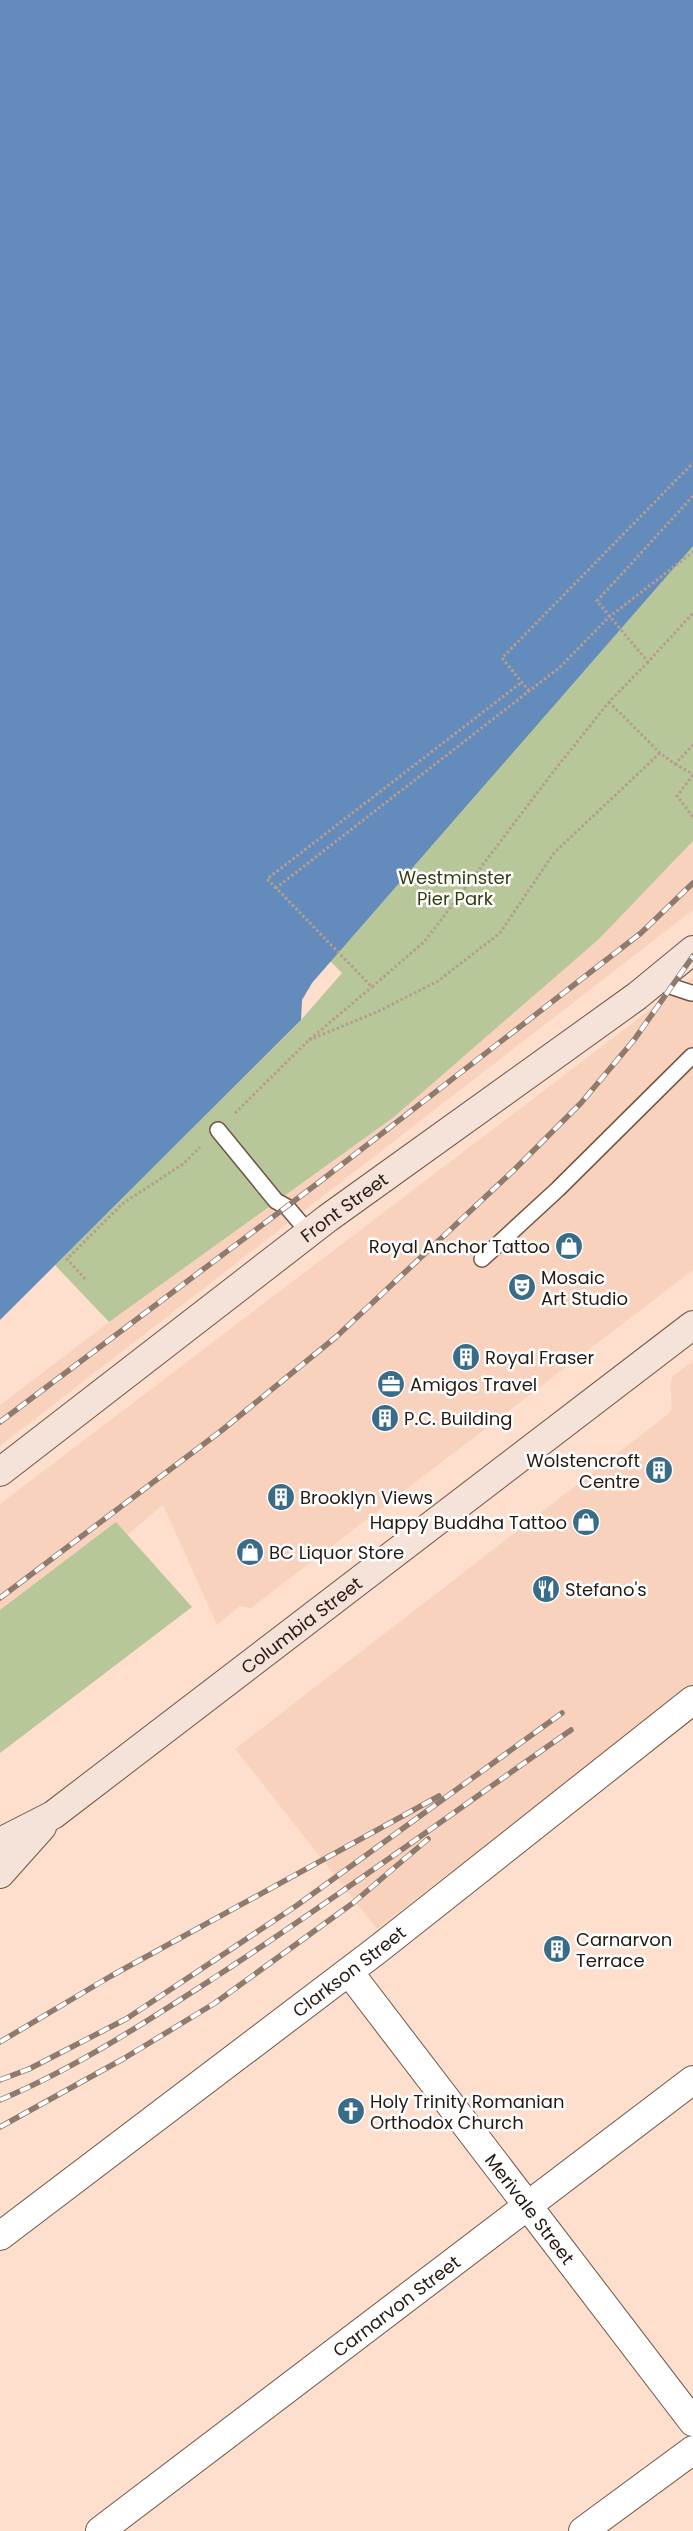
<svg xmlns="http://www.w3.org/2000/svg" width="693" height="2531" font-family="Poppins,sans-serif">
  <style>
    .built { fill: #f8d2bd }
    .green { fill: #b7c79a }
    .water { fill: #638bbb }
    .lines { fill: none; stroke-linecap: round; stroke-linejoin: round }
    .lane-casing { stroke: #705647; stroke-width: 18 }
    .street-casing { stroke: #705647; stroke-width: 30 }
    .secondary-casing { stroke: #705647; stroke-width: 30 }
    .path { stroke: #b59d8f; stroke-width: 3; stroke-dasharray: 2.5 2.5; stroke-linecap: butt }
    .lane { stroke: #fff; stroke-width: 15 }
    .street { stroke: #fff; stroke-width: 28 }
    .secondary { stroke: #f5e2d9; stroke-width: 28 }
    .rail-casing { stroke: #8f7a6e; stroke-width: 5.5 }
    .rail { stroke: #fff; stroke-width: 4; stroke-dasharray: 11; stroke-linecap: butt }
    .labels { text-anchor: middle; dominant-baseline: central; stroke-width: 5; stroke-linejoin: round; paint-order: stroke }
    .park-label { font-size: 18px; fill: #323f12; stroke: #fff }
    .street-label { font-size: 18px; fill: #251a14; stroke: #fff }
    .poi-label { font-size: 18px; fill: #251a14; stroke: #fff; text-anchor: start }
  </style>
  <rect width="100%" height="100%" fill="#fedfcd"/>
  <g class="built">
    <polygon points="693,841 693,910 0,1446 0,1405 109,1322 394,1117 599,939"/>
    <polygon points="693,977 693,1270 251,1608 240,1606 217,1625 163,1505 0,1643 0,1504"/>
    <polygon points="693,1361 693,1685 377,1929 235,1749 667,1415 672,1409 670,1384 673,1376"/>
  </g>
  <g class="green">
    <polygon points="693,545 693,841 599,939 394,1117 109,1322 55,1265 301,1020 342,973 247,878"/>
    <polygon points="116,1522 192,1607 0,1753 0,1610"/>
  </g>
  <polygon class="water" points="0,0 693,0 693,546 312,983 302,1000 301,1020 0,1320"/>
  <g class="lines">
    <g class="lane-casing">
      <g id="lane">
        <polyline points="655,981 691,993"/>
        <polyline points="218,1130 276,1201 287,1207 309,1233"/>
        <polyline points="482,1259 558,1189 692,1056"/>
      </g>
    </g>
    <g class="street-casing">
      <g id="street">
        <path id="s1" d="M349,1972L693,2422"/>
        <path id="s2" d="M0,2236L377,1950L693,1700"/>
        <path id="s3" d="M100,2531L693,2080"/>
        <polyline points="583,2531 693,2450"/>
      </g>
    </g>
    <g class="secondary-casing">
      <g id="secondary">
        <path id="s4" d="M0,1472L328,1218L637,996L693,950"/>
        <path id="s5" d="M0,1842L53,1815L693,1325"/>
        <polyline points="0,1874 42,1827"/>
      </g>
    </g>
    <g class="path">
      <polyline points="693,496 597,601 648,662 693,613"/>
      <polyline points="648,662 609,702 553,772 425,941 372,987 276,888 560,667 609,617 693,552"/>
      <polyline points="529,691 502,658 693,463"/>
      <polyline points="609,702 660,753 675,764 693,745"/>
      <polyline points="675,764 693,774"/>
      <polyline points="693,775 677,796 693,817"/>
      <polyline points="276,888 267,879 522,682"/>
      <polyline points="309,1040 379,1011 438,981 500,933 554,853 660,753"/>
      <polyline points="235,1113 309,1040 372,987"/>
      <polyline points="85,1279 67,1259 122,1204 183,1164 200,1147"/>
    </g>
    <use href="#lane" class="lane"/>
    <use href="#street" class="street"/>
    <use href="#secondary" class="secondary"/>
    <g class="rail-casing">
      <g id="rail">
        <polyline points="0,1422 318,1183 641,933 693,883"/>
        <polyline points="0,1598 221,1431 336,1337 514,1170 581,1103 634,1040 693,956"/>
        <polyline points="0,2042 111,1976 439,1796"/>
        <polyline points="0,2080 29,2069 126,2019 296,1906 562,1713"/>
        <path d="M0,2100C78,2067 149,2020 220,1974C339,1896 454,1812 571,1730"/>
        <polyline points="0,2127 123,2059 215,2003 353,1903 428,1839"/>
      </g>
    </g>
    <use href="#rail" class="rail"/>
  </g>
  <defs>
    <g id="shop-disc" transform="scale(1.4375)"><circle r="9.5" fill="#386c88" stroke="#fff"/><path d="M-5-2.5h2.3a2.7 3.5 0 0 1 5.4 0H5L5.5 6h-11ZM-1.5-2.5h3a1.5 2.3 0 0 0-3 0Z" fill="#fff"/></g>
    <g id="theatre-disc" transform="scale(1.4375)"><circle r="9.5" fill="#386c88" stroke="#fff"/><path d="M-5-5.5Q0-4 5-5.5V0Q5 5 0 6Q-5 5-5 0ZM-3.3-2.5H-1v1.5H-3.3ZM1-2.5H3.3v1.5H1ZM-2.8 1Q0 5.5 2.8 1Z" fill="#fff"/></g>
    <g id="building-disc" transform="scale(1.4375)"><circle r="9.5" fill="#386c88" stroke="#fff"/><path d="M-4-6H4V6H1V3H-1V6H-4ZM-2.5-4.3h1.7v1.8h-1.7ZM.8-4.3h1.7v1.8H.8ZM-2.5-1h1.7V.8h-1.7ZM.8-1h1.7V.8H.8Z" fill="#fff"/></g>
    <g id="office-disc" transform="scale(1.4375)"><circle r="9.5" fill="#386c88" stroke="#fff"/><path d="M-6-3h4V-5.5h4V-3h4V5H-6ZM-1-4.5V-3h2v-1.5ZM-6 0V1H6V0Z" fill="#fff"/></g>
    <g id="restaurant-disc" transform="scale(1.4375)"><circle r="9.5" fill="#386c88" stroke="#fff"/><path d="M-5-6h1v4h1v-4h1v4h1v-4h1v5L-1.5 .5V6h-2V.5L-5-1ZM5-6V6H3V1.5H1.5Q1.5-4 5-6Z" fill="#fff"/></g>
    <g id="church-disc" transform="scale(1.4375)"><circle r="9.5" fill="#386c88" stroke="#fff"/><path d="M-1.2-6h2.4v3.5h3.3v2.4h-3.3V6h-2.4V-.1h-3.3v-2.4h3.3Z" fill="#fff"/></g>
  </defs>
  <g fill-rule="evenodd">
    <use href="#shop-disc" x="569" y="1246"/>
    <use href="#theatre-disc" x="522" y="1287"/>
    <use href="#building-disc" x="466" y="1357"/>
    <use href="#office-disc" x="391" y="1384"/>
    <use href="#building-disc" x="385" y="1418"/>
    <use href="#building-disc" x="659" y="1470"/>
    <use href="#building-disc" x="281" y="1497"/>
    <use href="#shop-disc" x="586" y="1522"/>
    <use href="#shop-disc" x="250" y="1552"/>
    <use href="#restaurant-disc" x="546" y="1589"/>
    <use href="#building-disc" x="557" y="1949"/>
    <use href="#church-disc" x="351" y="2111"/>
  </g>
  <g class="labels">
    <g class="park-label">
      <text x="455" y="877">Westminster<tspan x="455" dy="21">Pier Park</tspan></text>
    </g>
    <g class="street-label">
      <text stroke="none"><textPath href="#s4" startOffset="434">Front Street</textPath></text>
      <text stroke="none"><textPath href="#s5" startOffset="372">Columbia Street</textPath></text>
      <text stroke="none"><textPath href="#s2" startOffset="438">Clarkson Street</textPath></text>
      <text stroke="none"><textPath href="#s1" startOffset="298">Merivale Street</textPath></text>
      <text stroke="none"><textPath href="#s3" startOffset="372">Carnarvon Street</textPath></text>
    </g>
    <g class="poi-label">
      <text x="550" y="1246" text-anchor="end">Royal Anchor Tattoo</text>
      <text x="541" y="1277">Mosaic<tspan x="541" dy="21">Art Studio</tspan></text>
      <text x="485" y="1357">Royal Fraser</text>
      <text x="410" y="1384">Amigos Travel</text>
      <text x="404" y="1418">P.C. Building</text>
      <text x="640" y="1460" text-anchor="end">Wolstencroft<tspan x="640" dy="21">Centre</tspan></text>
      <text x="300" y="1497">Brooklyn Views</text>
      <text x="567" y="1522" text-anchor="end">Happy Buddha Tattoo</text>
      <text x="269" y="1552">BC Liquor Store</text>
      <text x="565" y="1589">Stefano's</text>
      <text x="576" y="1939">Carnarvon<tspan x="576" dy="21">Terrace</tspan></text>
      <text x="370" y="2101">Holy Trinity Romanian<tspan x="370" dy="21">Orthodox Church</tspan></text>
    </g>
  </g>
</svg>
